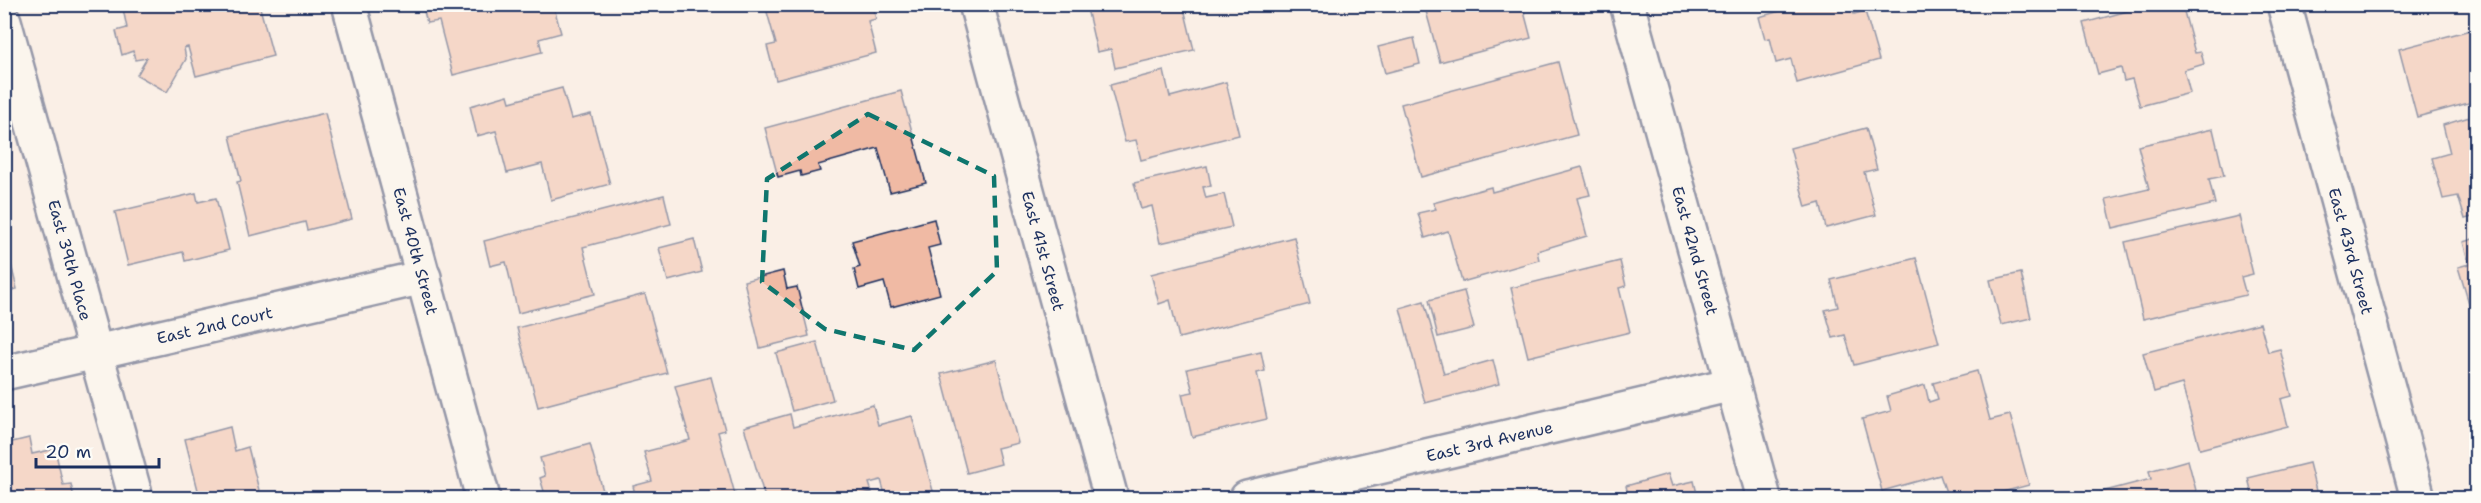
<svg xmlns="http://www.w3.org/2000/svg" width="2481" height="503" font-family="'Shantell Sans',sans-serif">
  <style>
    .building { fill: #f0baa4; stroke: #1b2f5e; stroke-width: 1.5 }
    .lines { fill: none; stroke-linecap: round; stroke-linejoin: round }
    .minor-casing { stroke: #1b2f5e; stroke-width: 38 }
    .tertiary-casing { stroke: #1b2f5e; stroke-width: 38 }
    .minor { stroke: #fdfcf7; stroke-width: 33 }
    .tertiary { stroke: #fdfcf7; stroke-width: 33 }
    .marked { fill: none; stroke: #0f766e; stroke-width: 4.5; stroke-dasharray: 12 8; stroke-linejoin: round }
    .labels { text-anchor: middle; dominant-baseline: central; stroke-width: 4.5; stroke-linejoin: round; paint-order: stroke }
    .street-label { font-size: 16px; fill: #1b2f5e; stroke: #fdfcf7 }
  </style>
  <rect width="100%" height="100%" fill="#faefe6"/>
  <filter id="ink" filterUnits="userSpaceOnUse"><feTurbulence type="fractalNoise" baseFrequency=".0167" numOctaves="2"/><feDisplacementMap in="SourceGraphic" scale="12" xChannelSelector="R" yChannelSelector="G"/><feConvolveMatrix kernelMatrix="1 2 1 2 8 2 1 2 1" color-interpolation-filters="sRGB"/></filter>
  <g filter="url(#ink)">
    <g class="building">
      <polygon points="122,4 259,4 273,56 196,76 188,47 184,48 186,59 167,92 137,75 147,58 135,60 133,51 122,55 116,31 127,28"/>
      <polygon points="422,4 553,4 561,33 539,39 542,52 453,75 439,21 427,23"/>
      <polygon points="872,4 876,19 868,21 876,53 776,80 767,46 776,44 765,5"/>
      <polygon points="1086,4 1183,4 1194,50 1115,68 1111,49 1097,52"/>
      <polygon points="1424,4 1522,4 1531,38 1440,62"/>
      <polygon points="1804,4 1851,4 1854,14 1865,11 1879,60 1797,83 1791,59 1776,63 1770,38 1765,39 1759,17"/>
      <polygon points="2067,4 2088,4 2068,10"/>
      <polygon points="2153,4 2182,4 2195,53 2201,52 2204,64 2184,70 2190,93 2140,106 2132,79 2124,81 2121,68 2098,74 2084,23"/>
      <polygon points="2474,29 2476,58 2472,59 2476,75 2476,101 2417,117 2399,49"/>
      <polygon points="1414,38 1420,64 1385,73 1378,47"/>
      <polygon points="1558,62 1577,135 1421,177 1401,104"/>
      <polygon points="1164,71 1170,97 1226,82 1239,135 1141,160 1136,140 1125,142 1110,85"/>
      <polygon points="562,88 571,119 591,114 610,184 551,200 542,164 507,173 496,131 477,136 470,106 508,95 510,102"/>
      <polygon points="901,91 926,183 890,192 878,148 818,165 820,171 801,176 800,171 778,177 765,128"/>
      <polygon points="325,113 352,219 307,230 305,222 250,236 237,182 241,181 230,136"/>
      <polygon points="2476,115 2476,216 2465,219 2458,196 2443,199 2432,158 2450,153 2443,125"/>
      <polygon points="1866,128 1877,169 1864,172 1876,215 1826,228 1820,203 1806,207 1790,148"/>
      <polygon points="2213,129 2224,176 2209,179 2215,204 2113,228 2106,199 2149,189 2138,146"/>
      <polygon points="1207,166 1211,186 1203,187 1206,198 1224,194 1232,227 1160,243 1152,206 1141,209 1134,183"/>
      <polygon points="1582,167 1590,195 1577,198 1587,236 1537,251 1539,260 1462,282 1448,231 1425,238 1418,213 1436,209 1433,203 1491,187 1492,192"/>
      <polygon points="196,193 198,202 216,198 229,250 185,261 183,252 128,265 115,212"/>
      <polygon points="664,195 671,224 583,247 595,294 518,313 506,262 490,266 484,241"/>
      <polygon points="2239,216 2253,274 2241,277 2246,295 2143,319 2125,242"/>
      <polygon points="934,219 940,245 928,248 940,294 891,307 884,282 859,289 854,269 860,267 852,241"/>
      <polygon points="1294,237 1310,304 1179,338 1170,300 1159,304 1151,274"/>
      <polygon points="2476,238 2476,308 2471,310 2458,267 2469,264 2463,242"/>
      <polygon points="694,239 702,272 668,281 659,248"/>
      <polygon points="4,248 7,248 17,289 4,292"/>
      <polygon points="1916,258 1939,343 1854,365 1845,335 1833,338 1825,310 1838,307 1831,280"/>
      <polygon points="1620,261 1626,286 1619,288 1630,332 1528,357 1511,288"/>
      <polygon points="783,271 787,289 797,287 809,336 760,348 744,281"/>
      <polygon points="2021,273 2031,318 2001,325 1990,280"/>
      <polygon points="1464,291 1474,328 1438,337 1429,300"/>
      <polygon points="645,294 667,373 538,407 517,328"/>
      <polygon points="1424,301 1444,374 1493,360 1499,384 1425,403 1400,308"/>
      <polygon points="2260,323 2268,352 2280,349 2292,396 2281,399 2288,426 2200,449 2182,384 2154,392 2143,353"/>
      <polygon points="817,342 833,400 792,411 776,353"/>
      <polygon points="1261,352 1265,371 1257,373 1267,419 1192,437 1182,394 1193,392 1187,369"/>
      <polygon points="996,360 1018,443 997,448 1001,464 967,473 941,374"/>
      <polygon points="1977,371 1990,420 2010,415 2029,485 1980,498 1948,498 1940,475 1882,491 1862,419 1891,411 1887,396 1925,385 1929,402 1938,399 1933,383"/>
      <polygon points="711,377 725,430 718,432 736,498 636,498 633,486 652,481 644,452 690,440 675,386"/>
      <polygon points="873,405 878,425 912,416 935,498 886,498 881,480 869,483 872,492 848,498 765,498 744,427 790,414 793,427"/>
      <polygon points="230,427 235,451 248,447 261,498 200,498 185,439"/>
      <polygon points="29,438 32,454 55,449 63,485 71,484 74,498 4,498 4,444"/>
      <polygon points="590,444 605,498 546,498 540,478 545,476 540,458"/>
      <polygon points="2188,460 2198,498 2103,498 2101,492 2151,479 2149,471"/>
      <polygon points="2309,463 2317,495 2307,498 2253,498 2248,478"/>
      <polygon points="1668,474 1672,486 1694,481 1698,498 1629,498 1626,486"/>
    </g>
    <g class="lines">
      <g class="minor-casing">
        <g id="minor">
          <path id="s1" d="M349,4L483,498"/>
          <path id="s2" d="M1627,4L1764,498"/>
          <path id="s3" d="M2284,4L2418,498"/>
          <path id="s4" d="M4,21L136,498"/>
          <path id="s5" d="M4,373L424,277"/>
          <path id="s6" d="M1247,498L1733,384"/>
        </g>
      </g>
      <g class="tertiary-casing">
        <g id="tertiary">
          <path id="s7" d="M976,4L1111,498"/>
        </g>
      </g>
      <use href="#minor" class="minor"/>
      <use href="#tertiary" class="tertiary"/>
    </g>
  </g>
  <path d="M0 0H2481V503H0ZM868,114L994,176L997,271L914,350L825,329L762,282L767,179Z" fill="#faefe6" fill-opacity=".55" fill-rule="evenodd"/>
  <path class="marked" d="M868,114L994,176L997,271L914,350L825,329L762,282L767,179Z"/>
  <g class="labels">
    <g class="street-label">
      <text stroke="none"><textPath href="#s1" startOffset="256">East 40th Street</textPath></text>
      <text stroke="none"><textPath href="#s2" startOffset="256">East 42nd Street</textPath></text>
      <text stroke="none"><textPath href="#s3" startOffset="256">East 43rd Street</textPath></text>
      <text stroke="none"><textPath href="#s7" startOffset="256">East 41st Street</textPath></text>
      <text stroke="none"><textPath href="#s4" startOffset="248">East 39th Place</textPath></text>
      <text stroke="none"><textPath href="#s5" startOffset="216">East 2nd Court</textPath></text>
      <text stroke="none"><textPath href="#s6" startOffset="249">East 3rd Avenue</textPath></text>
    </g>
  </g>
  <rect width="2481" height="503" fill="none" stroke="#fdfcf7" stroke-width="24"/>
  <rect x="12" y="12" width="2457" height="479" fill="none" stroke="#1b2f5e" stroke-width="2" filter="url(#ink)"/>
  <path d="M36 458v9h123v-9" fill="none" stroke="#1b2f5e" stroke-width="3"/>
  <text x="45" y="458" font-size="18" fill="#1b2f5e" stroke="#fdfcf7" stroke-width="4.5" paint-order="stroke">20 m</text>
</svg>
